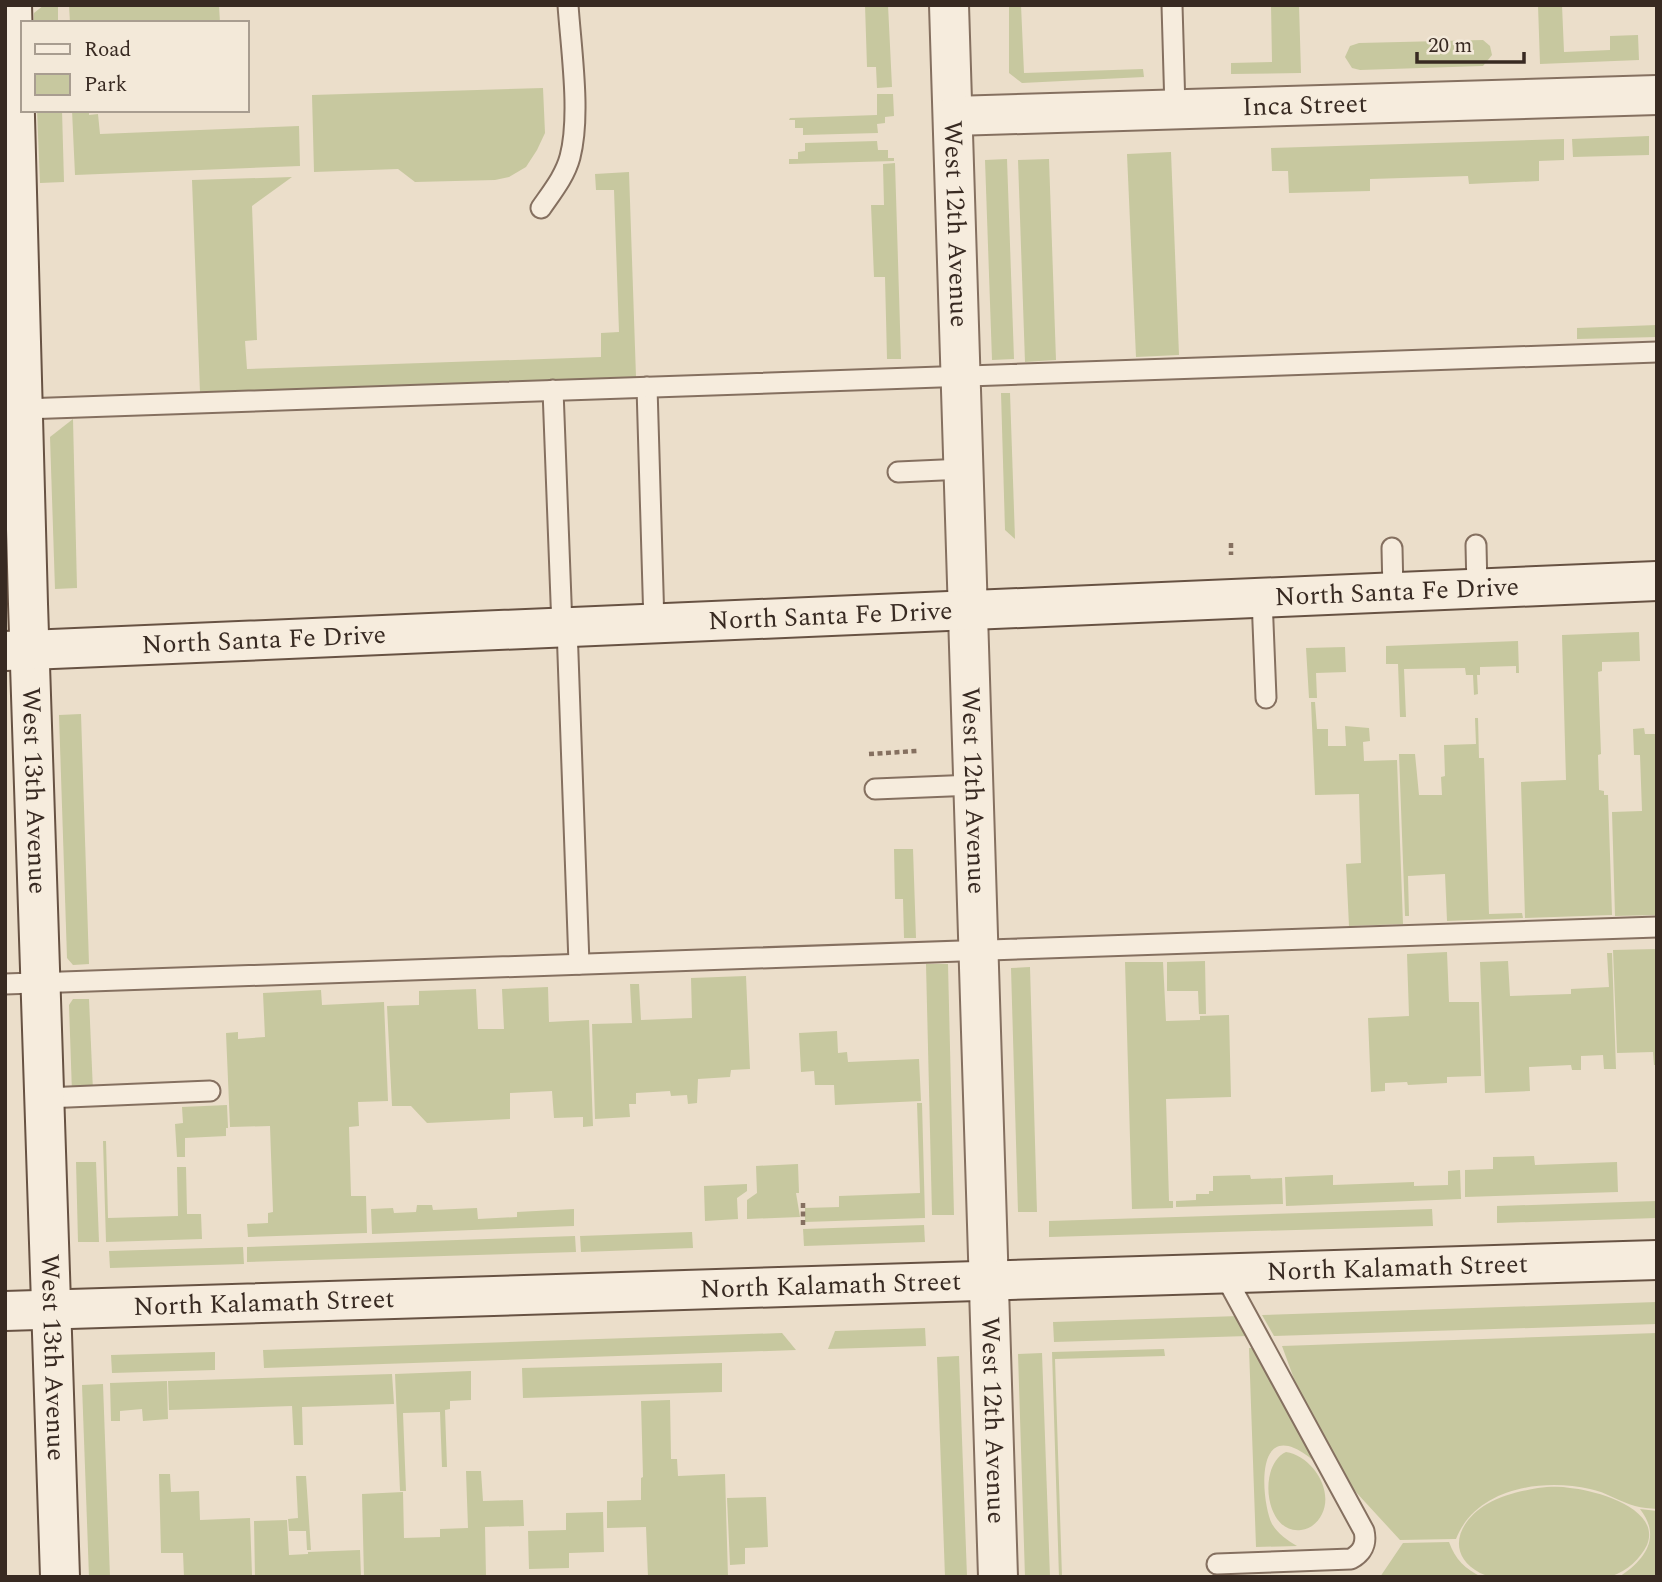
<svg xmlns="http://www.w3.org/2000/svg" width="1662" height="1582" font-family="Spectral,serif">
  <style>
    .green { fill: #c7c89f }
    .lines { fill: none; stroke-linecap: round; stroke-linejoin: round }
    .lane-casing { stroke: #857060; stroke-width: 23 }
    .street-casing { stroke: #857060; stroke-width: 42 }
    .secondary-casing { stroke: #675243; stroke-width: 42 }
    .path { stroke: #857060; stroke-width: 4.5; stroke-dasharray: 5 3.5; stroke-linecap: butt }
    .lane { stroke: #f6ecdd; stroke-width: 19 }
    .street { stroke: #f6ecdd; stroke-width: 38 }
    .secondary { stroke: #f6ecdd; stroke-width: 38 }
    .labels { text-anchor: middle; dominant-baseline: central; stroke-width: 5; stroke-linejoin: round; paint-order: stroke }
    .street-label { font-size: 26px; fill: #382a22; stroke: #f3e9d9 }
  </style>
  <rect width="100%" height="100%" fill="#ebdeca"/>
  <g class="green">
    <polygon points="44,5 58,5 58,23 34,23 34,13"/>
    <polygon points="69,5 219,5 220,23 70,23"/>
    <polygon points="865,5 888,5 892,87 877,88 876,67 867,67"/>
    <polygon points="1009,5 1021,5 1024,73 1143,69 1144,77 1022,83 1009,73"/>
    <polygon points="1271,5 1299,5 1301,73 1231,74 1231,63 1272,62"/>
    <polygon points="1538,5 1562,5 1564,52 1610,50 1610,36 1638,35 1639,60 1540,64"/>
    <polygon points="1483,40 1490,46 1492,55 1483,66 1360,70 1352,68 1345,57 1350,46 1359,43"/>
    <polygon points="543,88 545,133 537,150 526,167 509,177 495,180 415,182 398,169 314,172 312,95"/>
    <polygon points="877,94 893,94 894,116 885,117 885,123 877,124 878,133 803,135 803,128 795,128 795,120 789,120 790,118 877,115"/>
    <polygon points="37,110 62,110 64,182 40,183"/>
    <polygon points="72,110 89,110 89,115 98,114 100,134 299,126 300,166 75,175"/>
    <polygon points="1649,136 1649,155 1573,157 1572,139"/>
    <polygon points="1564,139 1564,160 1539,161 1539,181 1469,184 1468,176 1370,179 1370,191 1289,193 1288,171 1272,171 1271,148"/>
    <polygon points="877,141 878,150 888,150 888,158 894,158 894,161 789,164 789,159 798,159 798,152 805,151 805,143"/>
    <polygon points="1171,152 1179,355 1136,357 1127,154"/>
    <polygon points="1007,159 1014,359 992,360 985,160"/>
    <polygon points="1049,159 1056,360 1025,362 1018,160"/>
    <polygon points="895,163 901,359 887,359 885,277 874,277 871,205 884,205 883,164"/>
    <polygon points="629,172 636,377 200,393 192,180 292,177 252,206 257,340 245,341 247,369 601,357 601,333 619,332 614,190 596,190 595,174"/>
    <polygon points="1657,325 1657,337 1577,339 1577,328"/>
    <polygon points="1001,393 1010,393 1015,539 1005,530"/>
    <polygon points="73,419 77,588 55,589 50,437"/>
    <polygon points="1639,632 1640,661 1602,662 1602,671 1598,672 1601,754 1598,755 1599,790 1604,791 1604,795 1608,795 1612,915 1525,918 1521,782 1566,780 1562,635"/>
    <polygon points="1518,641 1519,673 1516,673 1516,666 1480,667 1480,675 1477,675 1478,694 1474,695 1473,675 1466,675 1465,668 1404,669 1406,717 1400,717 1398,664 1386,664 1386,646"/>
    <polygon points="1345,647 1346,672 1316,673 1317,698 1309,698 1306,648"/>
    <polygon points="1311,702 1315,702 1317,729 1328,729 1328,746 1346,746 1345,726 1369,728 1370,741 1363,742 1364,761 1397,760 1403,924 1349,926 1346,864 1361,863 1359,794 1315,795"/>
    <polygon points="81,714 89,964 73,965 67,958 59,715"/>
    <polygon points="1475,718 1478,718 1479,758 1484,758 1489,914 1522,913 1523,918 1447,921 1445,874 1408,876 1409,916 1405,916 1399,754 1415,754 1419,795 1442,795 1441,777 1445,776 1444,745 1476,744"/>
    <polygon points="1644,728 1645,734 1657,734 1657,915 1615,916 1612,812 1642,811 1640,755 1634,755 1633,729"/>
    <polygon points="894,849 913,849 916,938 904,938 903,899 895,899"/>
    <polygon points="1657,949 1657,1065 1654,1065 1653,1052 1617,1053 1613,950"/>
    <polygon points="1447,952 1449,1002 1479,1002 1481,1076 1447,1077 1447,1083 1408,1085 1407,1082 1385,1083 1385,1091 1371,1092 1368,1018 1409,1016 1407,954"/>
    <polygon points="1607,953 1612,953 1616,1069 1604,1069 1603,1055 1581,1056 1581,1070 1572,1070 1571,1065 1529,1067 1530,1091 1485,1093 1480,962 1508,961 1510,996 1571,994 1571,989 1609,987"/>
    <polygon points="1205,961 1206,1014 1199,1014 1198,991 1167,991 1167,962"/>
    <polygon points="1125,962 1163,962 1166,1021 1200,1020 1200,1016 1229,1015 1231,1097 1166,1099 1169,1201 1173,1201 1173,1208 1132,1209"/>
    <polygon points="926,964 948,964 954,1215 932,1215"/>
    <polygon points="1030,967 1037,1212 1018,1212 1011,968"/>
    <polygon points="746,976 750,1069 731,1070 730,1077 698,1079 697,1103 688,1104 687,1095 671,1096 670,1091 636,1093 636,1104 629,1104 630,1117 595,1119 592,1024 632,1023 630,984 639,984 641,1020 692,1018 691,978"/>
    <polygon points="548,987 549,1022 589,1020 593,1126 583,1127 583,1117 554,1118 552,1091 510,1093 510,1119 427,1123 411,1106 392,1106 387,1006 419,1005 419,991 476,989 478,1029 504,1029 502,989"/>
    <polygon points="321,990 322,1005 384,1002 388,1101 358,1102 359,1126 349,1127 351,1196 366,1196 367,1233 248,1237 247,1224 268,1223 268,1213 273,1212 270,1126 230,1127 226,1033 238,1032 238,1039 265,1037 263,993"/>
    <polygon points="73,999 89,999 93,1091 72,1093 69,1005"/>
    <polygon points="837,1031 838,1053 847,1052 848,1062 919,1059 921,1101 835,1105 834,1085 815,1085 814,1071 801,1072 799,1033"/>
    <polygon points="917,1103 922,1103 925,1218 805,1222 805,1208 839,1207 839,1196 920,1193"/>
    <polygon points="227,1105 228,1128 226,1128 226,1136 185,1138 185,1157 177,1157 175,1124 183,1123 182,1107"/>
    <polygon points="103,1141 106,1141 108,1218 178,1216 177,1167 186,1167 187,1214 201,1214 202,1239 106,1242"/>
    <polygon points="1534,1156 1535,1165 1617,1162 1618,1192 1465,1197 1465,1170 1493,1169 1493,1157"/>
    <polygon points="76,1162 96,1162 99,1242 78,1242"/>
    <polygon points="798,1164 799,1193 796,1193 800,1217 747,1219 747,1200 757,1193 756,1166"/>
    <polygon points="1460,1170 1461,1199 1286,1206 1285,1177 1333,1175 1333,1185 1414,1182 1414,1186 1448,1185 1448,1171"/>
    <polygon points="1250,1175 1251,1179 1282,1178 1283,1204 1176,1207 1176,1201 1196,1200 1196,1194 1209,1194 1209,1191 1213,1191 1213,1176"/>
    <polygon points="747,1184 747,1191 737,1198 738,1219 705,1221 704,1186"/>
    <polygon points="1657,1201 1657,1218 1497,1223 1497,1206"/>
    <polygon points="417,1205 432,1205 433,1210 477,1208 478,1219 517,1217 517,1212 574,1209 574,1226 372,1234 371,1209 393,1208 394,1213 416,1212"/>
    <polygon points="1432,1209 1433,1226 1049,1237 1049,1221"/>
    <polygon points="924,1225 925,1242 804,1246 803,1229"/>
    <polygon points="692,1232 693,1248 581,1252 580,1236"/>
    <polygon points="575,1236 576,1252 247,1262 247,1247"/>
    <polygon points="243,1247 244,1264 110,1268 109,1251"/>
    <polygon points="1657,1302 1657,1324 1274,1336 1262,1315"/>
    <polygon points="1239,1316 1248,1336 1054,1342 1053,1322"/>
    <polygon points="925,1328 926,1346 828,1349 835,1331"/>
    <polygon points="782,1333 796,1350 264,1368 263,1350"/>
    <path d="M1657,1333V1509C1650,1508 1642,1508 1635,1506C1620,1502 1606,1492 1590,1489C1542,1478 1476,1488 1456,1539L1400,1540L1354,1490L1301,1398L1282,1346Z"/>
    <path d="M1249,1348H1254L1317,1463C1310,1458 1302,1451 1294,1448C1254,1431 1263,1507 1272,1524C1278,1534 1287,1540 1297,1546L1256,1547Z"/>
    <polygon points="1164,1349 1165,1356 1055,1359 1062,1577 1059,1577 1052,1352"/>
    <polygon points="215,1352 215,1370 112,1373 111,1355"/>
    <polygon points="1042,1353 1050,1577 1025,1577 1018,1354"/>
    <polygon points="959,1356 967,1577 945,1577 937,1357"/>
    <polygon points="722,1363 722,1392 523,1398 522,1368"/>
    <polygon points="471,1371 471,1400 450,1401 450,1409 445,1410 447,1467 442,1467 440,1412 403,1413 406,1491 400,1491 395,1374"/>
    <polygon points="392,1374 394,1404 302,1407 303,1445 294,1445 292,1406 169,1410 168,1381"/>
    <polygon points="167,1381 168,1419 143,1421 142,1409 120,1411 120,1421 111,1421 110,1383"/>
    <polygon points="103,1384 110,1577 89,1577 82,1385"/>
    <polygon points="670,1400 671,1459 677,1459 678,1476 725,1474 728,1577 648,1577 646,1527 607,1528 607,1501 641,1500 641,1478 643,1477 641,1401"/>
    <path d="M1286,1452C1312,1456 1334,1490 1322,1514C1318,1522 1311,1529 1301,1530C1265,1535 1257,1465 1286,1452Z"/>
    <polygon points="466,1471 481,1471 483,1501 523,1500 524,1526 485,1527 486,1577 364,1577 362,1494 403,1492 404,1538 440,1537 440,1529 468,1528"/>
    <polygon points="159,1474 170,1474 171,1492 199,1491 200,1520 250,1518 252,1575 184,1577 183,1553 161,1553"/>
    <polygon points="296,1476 306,1476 311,1550 307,1550 306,1531 289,1531 288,1519 298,1518"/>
    <path d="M1538,1488C1548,1487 1559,1486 1570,1488C1594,1490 1662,1508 1647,1545C1640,1559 1627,1571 1612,1576C1602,1579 1502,1579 1490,1577C1487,1576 1483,1574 1480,1573C1445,1554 1458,1521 1487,1504C1503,1495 1521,1491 1538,1488Z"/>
    <polygon points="766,1497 768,1547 745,1548 745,1564 730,1565 727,1498"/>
    <path d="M1640,1509L1657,1511V1577H1619C1645,1560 1662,1537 1640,1509Z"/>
    <polygon points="603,1512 604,1552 569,1553 569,1568 529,1569 528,1531 566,1530 566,1513"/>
    <polygon points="287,1520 289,1555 308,1554 308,1552 360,1550 361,1577 255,1577 254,1521"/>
    <path d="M1449,1542C1455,1559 1465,1569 1482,1577H1380L1403,1543Z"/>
  </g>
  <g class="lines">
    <g class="lane-casing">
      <g id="lane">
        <polyline points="1172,5 1175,109"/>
        <path d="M541,208C552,192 565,176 570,157C581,115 571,49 568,5"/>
        <polyline points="647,387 654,624"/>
        <polyline points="553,390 562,627"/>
        <polyline points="23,409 1657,352"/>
        <polyline points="898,472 964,469"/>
        <polyline points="1476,545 1477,589"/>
        <polyline points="1392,548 1393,592"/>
        <polyline points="1262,598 1266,698"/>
        <polyline points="567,627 579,964"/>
        <polyline points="875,789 974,785"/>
        <polyline points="5,984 1657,927"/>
        <polyline points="45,1098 210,1091"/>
        <path d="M1217,1564L1351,1559C1362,1553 1367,1544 1364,1531L1224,1274"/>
      </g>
    </g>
    <g class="street-casing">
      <g id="street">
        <path id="s1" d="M949,5L998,1577"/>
        <path id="s2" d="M953,116L1657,95"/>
      </g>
    </g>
    <g class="secondary-casing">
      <g id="secondary">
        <path id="s3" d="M12,5L28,604L60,1577"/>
        <path id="s4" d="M5,651L1657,581"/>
        <path id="s5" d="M5,1311L1657,1260"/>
      </g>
    </g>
    <g class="path">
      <polyline points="1231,543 1231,555"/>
      <polyline points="869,754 917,751"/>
      <polyline points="803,1203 803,1225"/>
    </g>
    <use href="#lane" class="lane"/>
    <use href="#street" class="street"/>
    <use href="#secondary" class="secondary"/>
  </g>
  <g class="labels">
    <g class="street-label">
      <text stroke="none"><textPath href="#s2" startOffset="352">Inca Street</textPath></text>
      <text stroke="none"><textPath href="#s1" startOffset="219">West 12th Avenue</textPath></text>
      <text stroke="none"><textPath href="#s4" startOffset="1393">North Santa Fe Drive</textPath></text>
      <text stroke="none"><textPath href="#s4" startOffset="826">North Santa Fe Drive</textPath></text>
      <text stroke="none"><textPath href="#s4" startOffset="259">North Santa Fe Drive</textPath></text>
      <text stroke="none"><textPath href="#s3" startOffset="786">West 13th Avenue</textPath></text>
      <text stroke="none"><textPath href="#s1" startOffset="786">West 12th Avenue</textPath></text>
      <text stroke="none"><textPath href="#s5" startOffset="1393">North Kalamath Street</textPath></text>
      <text stroke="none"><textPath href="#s5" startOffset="826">North Kalamath Street</textPath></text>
      <text stroke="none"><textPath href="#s5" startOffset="259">North Kalamath Street</textPath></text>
      <text stroke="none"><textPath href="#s3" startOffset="1353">West 13th Avenue</textPath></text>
      <text stroke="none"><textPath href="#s1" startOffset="1416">West 12th Avenue</textPath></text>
    </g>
  </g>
  <rect width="1662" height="1582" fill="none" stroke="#382a22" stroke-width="14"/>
  <rect x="21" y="21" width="228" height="91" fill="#f3e9d9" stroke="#a89d90" stroke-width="2"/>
  <rect x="35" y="44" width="35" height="10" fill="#f6ecdd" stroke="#a89d90" stroke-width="2"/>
  <text x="84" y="56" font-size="21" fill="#382a22">Road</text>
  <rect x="35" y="74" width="35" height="21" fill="#c7c89f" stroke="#a89d90" stroke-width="2"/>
  <text x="84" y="91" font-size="21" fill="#382a22">Park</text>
  <path d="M1417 52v10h107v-10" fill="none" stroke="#382a22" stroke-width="3.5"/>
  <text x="1428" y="52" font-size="21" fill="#382a22" stroke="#f3e9d9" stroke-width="5" paint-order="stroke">20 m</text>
</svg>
